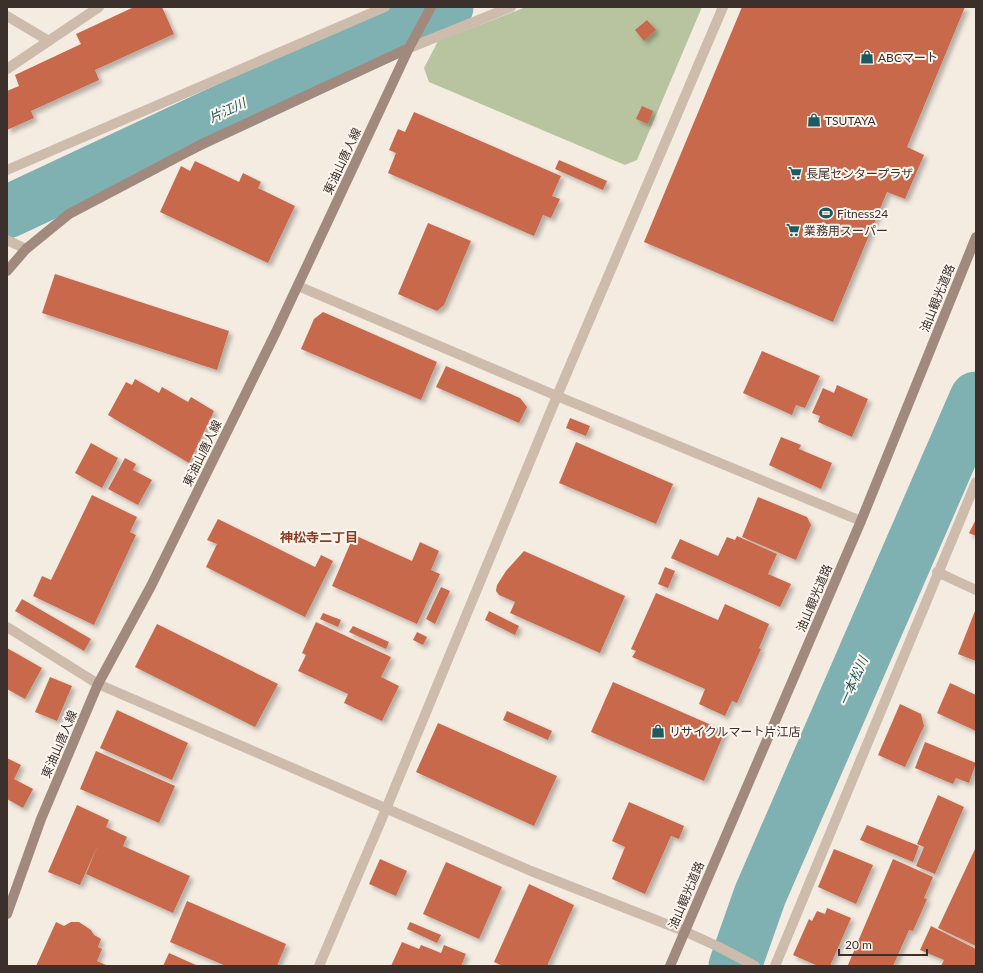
<svg xmlns="http://www.w3.org/2000/svg" width="983" height="973" font-family="Lato,'Noto Sans JP',sans-serif">
  <style>
    .green { fill: #b8c4a0 }
    .lines { fill: none; stroke-linecap: round; stroke-linejoin: round }
    .river { stroke: #7fb0b2; stroke-width: 53 }
    .building { fill: #c8694b; filter: url(#shadow) }
    .street { stroke: #cdbbac; stroke-width: 10 }
    .secondary { stroke: #a18a7d; stroke-width: 10 }
    .labels { text-anchor: middle; dominant-baseline: central; stroke-width: 4; stroke-linejoin: round; paint-order: stroke }
    .poi-label { font-size: 12px; fill: #3b302b; stroke: #fbf5ee; text-anchor: start }
    .street-label { font-size: 12px; fill: #3b302b; stroke: #fbf5ee }
    .water-label { font-size: 13px; font-style: italic; fill: #1f5a5e; stroke: #fbf5ee }
    .neighbourhood-label { font-size: 13px; font-weight: bold; fill: #8c3b22; stroke: #fbf5ee }
  </style>
  <defs>
    <filter id="shadow"><feDropShadow dx="3.5" dy="3.5" stdDeviation="2" flood-color="#0004"/></filter>
  </defs>
  <rect width="100%" height="100%" fill="#f4ebe1"/>
  <polygon class="green" points="526,7 702,7 637,160 625,165 429,82 424,68 438,41"/>
  <g class="lines">
    <g class="river">
      <polyline points="7,212 368,43 447,7"/>
      <polyline points="735,966 760,895 976,398"/>
    </g>
  </g>
  <g class="building">
    <polygon points="134,7 162,7 174,34 95,70 99,80 31,111 34,118 7,130 7,91 19,86 15,75 81,44 76,34"/>
    <polygon points="742,7 965,7 907,147 924,155 905,199 887,192 833,322 644,242"/>
    <polygon points="647,20 656,30 644,41 635,30"/>
    <polygon points="642,106 653,111 648,124 636,119"/>
    <polygon points="414,112 561,176 552,196 560,199 551,218 543,215 534,236 388,173 396,153 389,150 398,129 405,132"/>
    <polygon points="559,160 607,181 603,190 555,169"/>
    <polygon points="195,161 239,182 243,173 261,182 258,188 295,206 268,263 160,212 181,166 190,171"/>
    <polygon points="428,223 471,241 444,305 437,311 398,294"/>
    <polygon points="55,274 229,331 217,370 42,313"/>
    <polygon points="323,312 437,362 421,400 301,349 314,319"/>
    <polygon points="762,351 820,376 805,408 796,405 792,415 743,393"/>
    <polygon points="446,366 520,398 527,407 519,423 436,387"/>
    <polygon points="135,379 159,393 162,387 188,402 191,397 214,411 189,463 108,415 126,382 132,385"/>
    <polygon points="837,385 868,399 852,437 818,422 820,416 812,413 823,388 834,393"/>
    <polygon points="570,418 590,426 586,436 566,428"/>
    <polygon points="781,437 801,445 799,449 832,463 821,489 769,465"/>
    <polygon points="576,442 673,484 656,524 559,483"/>
    <polygon points="91,443 118,458 102,488 75,473"/>
    <polygon points="125,458 136,464 133,470 152,480 138,505 108,489"/>
    <polygon points="92,495 137,517 130,532 136,535 94,625 33,596 42,576 51,580"/>
    <polygon points="758,497 807,517 811,525 796,560 742,537"/>
    <polygon points="218,519 315,567 321,555 333,561 305,617 206,567 217,544 207,540"/>
    <polygon points="976,519 976,536 969,533"/>
    <polygon points="354,535 412,561 420,542 439,551 431,570 440,574 417,624 332,586"/>
    <polygon points="737,536 777,554 768,574 791,584 780,607 671,558 680,539 718,556 727,537 735,540"/>
    <polygon points="524,551 625,596 600,653 510,613 515,602 499,595 496,591 497,585 506,571"/>
    <polygon points="665,567 675,571 668,588 658,584"/>
    <polygon points="441,587 450,591 435,624 426,619"/>
    <polygon points="656,593 718,620 725,604 769,624 759,648 761,649 737,703 732,701 725,716 699,704 705,689 632,657 636,651 631,649"/>
    <polygon points="22,599 91,639 84,651 15,611"/>
    <polygon points="489,611 519,626 515,635 485,620"/>
    <polygon points="975,611 976,611 976,661 958,654"/>
    <polygon points="323,613 341,620 338,627 320,619"/>
    <polygon points="316,622 391,657 381,677 399,686 382,721 344,703 348,694 298,671 306,655 302,653"/>
    <polygon points="157,624 278,684 255,727 135,667"/>
    <polygon points="353,626 389,642 386,649 349,632"/>
    <polygon points="417,632 427,637 423,645 413,640"/>
    <polygon points="7,648 42,668 25,699 7,689"/>
    <polygon points="50,677 72,686 57,721 35,712"/>
    <polygon points="613,682 725,731 704,781 591,732"/>
    <polygon points="950,683 976,695 976,731 937,713"/>
    <polygon points="900,704 921,714 924,726 905,767 878,755"/>
    <polygon points="117,710 188,743 172,780 100,748"/>
    <polygon points="507,711 552,731 548,740 503,720"/>
    <polygon points="438,723 557,776 534,826 416,772"/>
    <polygon points="925,742 976,763 969,783 956,778 953,784 915,768"/>
    <polygon points="96,751 175,786 159,823 80,789"/>
    <polygon points="7,758 21,765 14,779 33,789 23,808 7,799"/>
    <polygon points="938,795 964,807 935,874 916,866 924,847 917,844"/>
    <polygon points="629,802 684,826 679,839 671,836 645,894 612,879 625,847 612,841"/>
    <polygon points="77,805 109,820 106,827 127,837 123,846 190,876 173,913 86,874 98,845 80,885 48,872"/>
    <polygon points="867,825 919,846 913,862 860,840"/>
    <polygon points="976,847 976,946 938,928"/>
    <polygon points="834,849 873,865 856,904 818,887"/>
    <polygon points="380,859 407,871 396,896 369,884"/>
    <polygon points="893,859 933,877 924,898 927,899 913,931 909,930 893,966 850,966 848,965"/>
    <polygon points="446,862 502,887 479,939 423,914"/>
    <polygon points="529,884 574,905 547,966 503,966 494,962"/>
    <polygon points="187,901 286,944 277,966 226,966 170,942"/>
    <polygon points="827,908 851,918 830,966 818,966 793,955 809,919 812,921 817,911 825,914"/>
    <polygon points="56,922 64,926 71,922 79,922 91,930 94,935 101,939 98,947 102,949 97,961 108,966 36,966"/>
    <polygon points="410,922 441,935 437,943 407,929"/>
    <polygon points="931,926 976,949 976,966 941,966 944,960 920,950"/>
    <polygon points="402,942 419,949 421,945 441,953 444,945 466,954 461,966 391,966"/>
    <polygon points="169,953 198,966 163,966"/>
  </g>
  <g class="lines">
    <g class="street">
      <polyline points="7,16 49,41"/>
      <polyline points="409,48 511,7"/>
      <polyline points="7,69 99,7"/>
      <polyline points="7,170 385,7"/>
      <polyline points="7,240 26,249"/>
      <polyline points="298,286 557,396 861,521"/>
      <polyline points="937,572 976,590"/>
      <polyline points="7,627 98,684 531,871 684,931 719,947 755,966"/>
      <polyline points="319,966 386,809 557,396 723,7"/>
      <polyline points="775,966 976,482"/>
    </g>
    <g class="secondary">
      <polyline points="7,271 26,249 69,214 204,143 409,48"/>
      <polyline points="7,914 41,819 98,684 151,586 275,334 409,48 431,7"/>
      <polyline points="670,966 861,521 976,237"/>
    </g>
  </g>
  <defs>
    <g id="shop-bare" transform="scale(1.08)"><path d="M-5-2.5h2.3a2.7 3.5 0 0 1 5.4 0H5L5.5 6h-11ZM-1.5-2.5h3a1.5 2.3 0 0 0-3 0Z" fill="#1f5a5e" stroke="#fbf5ee" stroke-width="2.5" paint-order="stroke"/></g>
    <g id="supermarket-bare" transform="scale(1.08)"><path d="M-6-5.5h2.5l.6 2H6L4.5 2H-2.5L-4.4-4H-6ZM-1.5 3.2a1.3 1.3 0 1 0 .1 0ZM3 3.2a1.3 1.3 0 1 0 .1 0Z" fill="#1f5a5e" stroke="#fbf5ee" stroke-width="2.5" paint-order="stroke"/></g>
    <g id="stadium-bare" transform="scale(1.08)"><path d="M0-5a6.5 5 0 1 0 0 10a6.5 5 0 1 0 0-10ZM-3.5-1.8h7v3.6h-7Z" fill="#1f5a5e" stroke="#fbf5ee" stroke-width="2.5" paint-order="stroke"/></g>
  </defs>
  <g fill-rule="evenodd">
    <use href="#shop-bare" x="867" y="57"/>
    <use href="#shop-bare" x="814" y="120"/>
    <use href="#supermarket-bare" x="795" y="173"/>
    <use href="#stadium-bare" x="826" y="213"/>
    <use href="#supermarket-bare" x="793" y="230"/>
    <use href="#shop-bare" x="658" y="731"/>
  </g>
  <g class="labels">
    <g class="poi-label">
      <text x="878" y="57">ABCマート</text>
      <text x="825" y="120">TSUTAYA</text>
      <text x="806" y="173">長尾センタープラザ</text>
      <text x="837" y="213">Fitness24</text>
      <text x="804" y="230">業務用スーパー</text>
      <text x="669" y="731">リサイクルマート片江店</text>
    </g>
    <g class="street-label">
      <text transform="translate(342 161) rotate(-65)">東油山唐人線</text>
      <text transform="translate(937 298) rotate(-68)">油山観光道路</text>
      <text transform="translate(202 453) rotate(-64)">東油山唐人線</text>
      <text transform="translate(814 598) rotate(-67)">油山観光道路</text>
      <text transform="translate(59 744) rotate(-67)">東油山唐人線</text>
      <text transform="translate(686 895) rotate(-67)">油山観光道路</text>
    </g>
    <g class="water-label">
      <text transform="translate(227 110) rotate(-25)">片江川</text>
      <text transform="translate(853 681) rotate(-66)">一本松川</text>
    </g>
    <g class="neighbourhood-label">
      <text x="319" y="537">神松寺二丁目</text>
    </g>
  </g>
  <rect width="983" height="973" fill="none" stroke="#3b302b" stroke-width="16"/>
  <path d="M839 949v6h88v-6" fill="none" stroke="#3b302b" stroke-width="2"/>
  <text x="845" y="949" font-size="12" fill="#3b302b" stroke="#fbf5ee" stroke-width="3" paint-order="stroke">20 m</text>
</svg>
